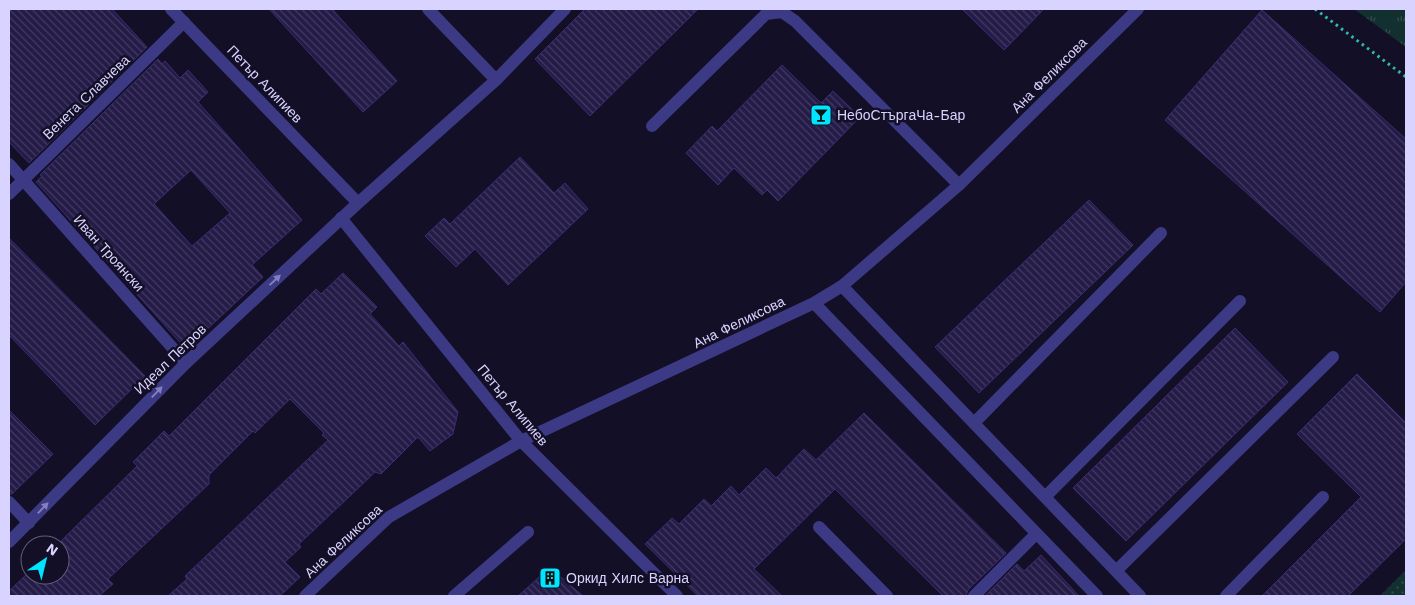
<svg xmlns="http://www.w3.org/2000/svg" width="1415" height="605" font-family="'Work Sans',sans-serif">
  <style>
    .grass { fill: url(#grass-tufts) }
    .park { fill: url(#park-dots) }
    .building { fill: url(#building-back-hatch); stroke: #3b2d73; fill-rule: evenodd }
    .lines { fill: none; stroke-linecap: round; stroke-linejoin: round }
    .path { stroke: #2fb8b0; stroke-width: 3; stroke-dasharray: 2.5 4; stroke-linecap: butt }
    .minor { stroke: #3d3a85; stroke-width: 12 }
    .oneway { fill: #837fbc }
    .labels { text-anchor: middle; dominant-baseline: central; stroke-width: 5; stroke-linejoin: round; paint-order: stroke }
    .street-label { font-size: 14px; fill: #d9d4ff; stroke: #130f26 }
    .poi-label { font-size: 14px; fill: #d9d4ff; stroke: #130f26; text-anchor: start }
  </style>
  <defs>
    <pattern id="grass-tufts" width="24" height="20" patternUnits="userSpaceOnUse" patternTransform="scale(1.25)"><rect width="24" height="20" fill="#12302f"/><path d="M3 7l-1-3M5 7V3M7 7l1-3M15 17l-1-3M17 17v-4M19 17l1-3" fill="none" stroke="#344d4e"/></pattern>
    <pattern id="park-dots" width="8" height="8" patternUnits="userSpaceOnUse" patternTransform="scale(1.25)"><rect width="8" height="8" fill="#12302f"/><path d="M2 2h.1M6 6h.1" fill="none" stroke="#344d4e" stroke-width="1.8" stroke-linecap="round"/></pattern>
    <pattern id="building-back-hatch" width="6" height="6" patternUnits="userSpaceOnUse" patternTransform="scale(1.25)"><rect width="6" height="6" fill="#241b47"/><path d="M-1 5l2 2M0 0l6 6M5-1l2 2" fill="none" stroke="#433b63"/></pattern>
  </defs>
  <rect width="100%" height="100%" fill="#130f26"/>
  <polygon class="grass" points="1354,9 1406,9 1406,47"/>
  <polygon class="park" points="1406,570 1406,596 1380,596"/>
  <g class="building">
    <polygon points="9,9 112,9 147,47 29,163 9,142"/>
    <polygon points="269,9 332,9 397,81 363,112"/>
    <polygon points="585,9 698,9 590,116 535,59"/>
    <polygon points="962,9 1044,9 1004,50"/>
    <polygon points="1262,10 1406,139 1406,282 1380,312 1165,120"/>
    <path d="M158,59L162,64L165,61L180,78L188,70L208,92L198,102L302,220L252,265L263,277L186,349L36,182L42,176L40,175ZM191,170L230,213L192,246L154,204Z"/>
    <polygon points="782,65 821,103 833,91 860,117 778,201 767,190 762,195 734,168 718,185 686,153 712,126 717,131"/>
    <polygon points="520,157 554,193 565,183 588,209 508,285 475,249 456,267 425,236 444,218 450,224"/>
    <polygon points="1089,200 1133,245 979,393 935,347"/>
    <polygon points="9,238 145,376 95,425 9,335"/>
    <polygon points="343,273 377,307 370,314 399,346 403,342 458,412 453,434 430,451 418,437 381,474 375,472 350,496 299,544 301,547 285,562 300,577 280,596 168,596 187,579 185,576 328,440 322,435 324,433 290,399 255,433 253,431 209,475 209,484 108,579 113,584 99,596 9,596 9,591 30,571 30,575 60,575 60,545 57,545 137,466 133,462 164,431 169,436 316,289 321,294"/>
    <polygon points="1235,328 1288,382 1126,541 1073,488"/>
    <polygon points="1357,374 1406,423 1406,539 1348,596 1262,596 1361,497 1297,434"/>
    <polygon points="9,410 53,454 12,494 9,494"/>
    <polygon points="864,413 1006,553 968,590 966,596 943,596 835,489 754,569 782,596 698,596 645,544 672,518 679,524 704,499 711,506 731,486 739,495 766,468 776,478 804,449 816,460"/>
    <polygon points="1041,555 1079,596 985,596 1017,564 1024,571"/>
    <polygon points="546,571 555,572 583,596 518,596"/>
  </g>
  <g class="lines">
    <polyline class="path" points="1315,9 1406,77"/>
    <g class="minor">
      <polyline points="171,9 358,203"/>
      <polyline points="428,9 496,80"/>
      <polyline points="652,126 766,14 782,12 795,21 959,185"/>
      <polyline points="9,164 186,363"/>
      <polyline points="9,194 184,22"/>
      <polyline points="341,218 521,441 677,596"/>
      <polyline points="842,286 1140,596"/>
      <polyline points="814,303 1097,596"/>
      <polyline points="974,423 1161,233"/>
      <polyline points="1045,497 1240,301"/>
      <polyline points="9,502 29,523"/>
      <polyline points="819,527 887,596"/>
      <polyline points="9,542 186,363 358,203 496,80 565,9"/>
      <polyline points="1116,571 1333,357"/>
      <polyline points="305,596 389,517 521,441 814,303 842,286 959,185 1138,9"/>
      <polyline points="454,596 528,532"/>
      <polyline points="974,596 1036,534"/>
      <polyline points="1226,596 1323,497"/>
    </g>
  </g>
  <defs><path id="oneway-solid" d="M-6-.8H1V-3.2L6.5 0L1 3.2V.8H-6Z" transform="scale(1.25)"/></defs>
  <g class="oneway">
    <use href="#oneway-solid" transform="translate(275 280) rotate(-43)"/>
    <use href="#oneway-solid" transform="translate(157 392) rotate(-46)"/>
    <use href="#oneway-solid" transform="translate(43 508) rotate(-46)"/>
  </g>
  <defs>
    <g id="bar-square" transform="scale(1.125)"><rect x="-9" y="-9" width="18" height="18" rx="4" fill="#00e5ff" stroke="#130f26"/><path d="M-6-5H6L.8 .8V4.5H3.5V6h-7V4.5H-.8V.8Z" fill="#111"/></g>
    <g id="building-square" transform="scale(1.125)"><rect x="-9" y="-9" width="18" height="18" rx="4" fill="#00e5ff" stroke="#130f26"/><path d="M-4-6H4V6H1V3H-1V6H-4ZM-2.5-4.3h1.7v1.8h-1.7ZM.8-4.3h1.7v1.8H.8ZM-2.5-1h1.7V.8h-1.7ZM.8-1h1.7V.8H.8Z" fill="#111"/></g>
  </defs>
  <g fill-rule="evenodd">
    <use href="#bar-square" x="821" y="115"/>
    <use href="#building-square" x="550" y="578"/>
  </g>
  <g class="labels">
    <g class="street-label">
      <text transform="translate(1049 75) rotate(-45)">Ана Феликсова</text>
      <text transform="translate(265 84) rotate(46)">Петър Алипиев</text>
      <text transform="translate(86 97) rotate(-44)">Венета Славчева</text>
      <text transform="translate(109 253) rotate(48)">Иван Троянски</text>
      <text transform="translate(739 322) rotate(-26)">Ана Феликсова</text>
      <text transform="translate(170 359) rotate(-44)">Идеал Петров</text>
      <text transform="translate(513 405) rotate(50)">Петър Алипиев</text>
      <text transform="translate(343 541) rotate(-43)">Ана Феликсова</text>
    </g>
    <g class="poi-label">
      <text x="837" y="115">НебоСтъргаЧа-Бар</text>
      <text x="566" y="578">Оркид Хилс Варна</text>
    </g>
  </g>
  <rect width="1415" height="605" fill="none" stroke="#d9d4ff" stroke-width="20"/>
  <g transform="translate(45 560) rotate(35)"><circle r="24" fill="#130f26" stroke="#625e7d"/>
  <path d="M0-4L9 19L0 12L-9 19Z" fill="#00e5ff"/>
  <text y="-8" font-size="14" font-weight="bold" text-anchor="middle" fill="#d9d4ff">N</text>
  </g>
</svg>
